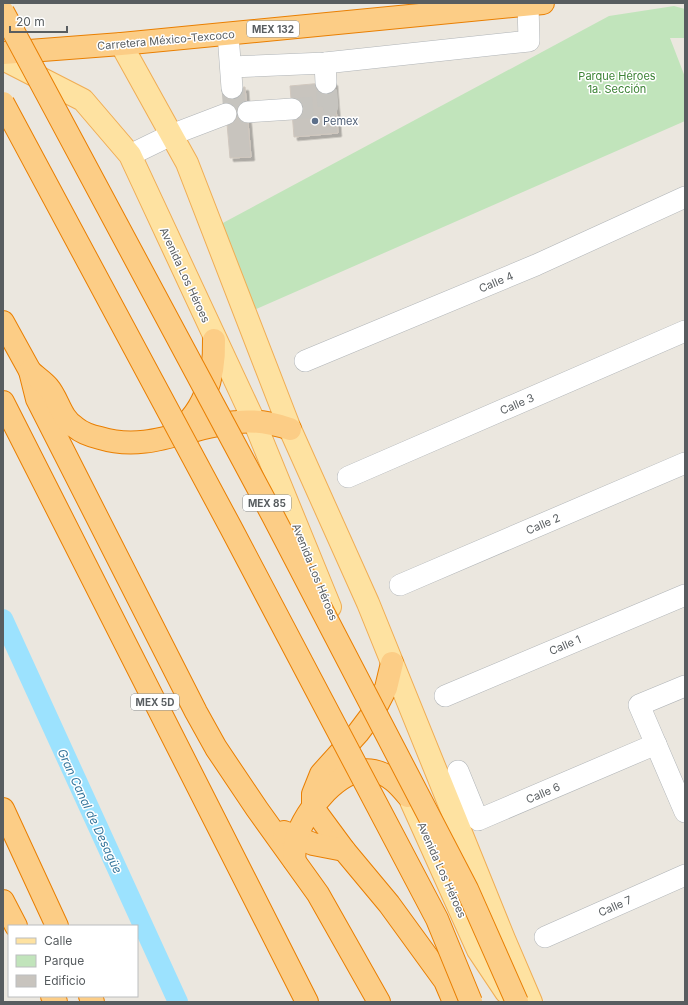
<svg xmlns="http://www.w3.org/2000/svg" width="688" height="1005" font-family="Inter,sans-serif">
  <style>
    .green { fill: #c1e4bb }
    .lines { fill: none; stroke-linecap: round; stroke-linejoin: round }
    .canal { stroke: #9ce2fe; stroke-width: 20 }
    .building { fill: #c8c4be; stroke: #d0c7be; filter: url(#shadow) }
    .minor-tunnel { stroke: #c6c4bf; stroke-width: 21; stroke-dasharray: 21 10; stroke-linecap: butt }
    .minor-casing { stroke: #b0b4b7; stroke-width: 22 }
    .major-casing { stroke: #f0ad54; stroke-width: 24 }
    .highway-casing { stroke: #e97f02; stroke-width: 24 }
    .minor { stroke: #fff; stroke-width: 21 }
    .major { stroke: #fee2a1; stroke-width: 22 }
    .highway { stroke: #fccd86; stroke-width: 22 }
    .highway-bridge-casing { stroke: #e97f02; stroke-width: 24; stroke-linecap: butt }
    .highway-bridge { stroke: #fccd86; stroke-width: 22 }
    .service-dot { fill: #5c6f8a; stroke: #fff; stroke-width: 1.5 }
    .labels { text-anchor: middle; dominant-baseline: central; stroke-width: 3; stroke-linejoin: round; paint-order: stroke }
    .shield { fill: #fff; stroke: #8a8e90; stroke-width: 1 }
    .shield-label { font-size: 10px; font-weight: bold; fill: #585d60 }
    .street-label { font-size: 11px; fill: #585d60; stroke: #fff }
    .park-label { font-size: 11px; fill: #3c8335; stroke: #fff }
    .service-label { font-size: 11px; fill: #4e5e75; stroke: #fff; text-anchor: start }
    .water-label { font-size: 12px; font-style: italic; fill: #37779d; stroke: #fff }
  </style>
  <defs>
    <filter id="shadow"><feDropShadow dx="3.5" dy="3.5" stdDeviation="0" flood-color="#0004"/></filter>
  </defs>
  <rect width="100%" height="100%" fill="#ebe7df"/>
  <polygon class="green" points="674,6 685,9 685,38 670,38 685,77 685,121 254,310 221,224 609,16"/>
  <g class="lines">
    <polyline class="canal" points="3,619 178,1002"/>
  </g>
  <g class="building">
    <polygon points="334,82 338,133 294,137 290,86"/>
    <polygon points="245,87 251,157 230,158 224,89"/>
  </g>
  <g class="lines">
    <g class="minor-tunnel">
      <polyline points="232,88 234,113 248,112"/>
      <polyline points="292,109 328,106 326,83"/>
    </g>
    <g class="minor-casing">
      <g id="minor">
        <polyline points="228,34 232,88"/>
        <polyline points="325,63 326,83"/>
        <polyline points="231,67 325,63 529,41 528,5"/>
        <polyline points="248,112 292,109"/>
        <polyline points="130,155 171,135 226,114"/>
        <polyline points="305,361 536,265 685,197"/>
        <polyline points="348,477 685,331"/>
        <polyline points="400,585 685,463"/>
        <polyline points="685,686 639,705 685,812"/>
        <polyline points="445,696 685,595"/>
        <polyline points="458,771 478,820 656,744"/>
        <polyline points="545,937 685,875"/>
      </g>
    </g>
    <g class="major-casing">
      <g id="major">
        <polyline points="121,44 187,163 290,429 368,603 504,939 531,1002"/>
        <polyline points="3,59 83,100 130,155 254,421 330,607"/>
        <polyline points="411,801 478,950 506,992"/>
      </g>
    </g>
    <g class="highway-casing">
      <g id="highway">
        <polyline points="3,53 121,44 543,3"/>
        <polyline points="3,322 30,371 37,399 196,712 216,748 257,809 318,894 379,1002"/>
        <path d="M30,371C36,377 43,381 48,387C59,400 60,417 75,427C82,433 91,436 100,438C149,453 189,426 237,422C255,420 273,423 290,429"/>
        <polyline points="3,402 307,1002"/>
        <path d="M170,436C204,416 215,377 214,340"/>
        <polyline points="392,663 386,688 373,713 358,733 321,774 313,794 313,808 344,850 389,904 445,981 454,1002"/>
        <polyline points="3,809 57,926"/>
        <polyline points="284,832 313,844 344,850"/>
        <path d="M294,860C295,853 294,846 296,839C305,810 341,764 374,771C389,774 399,785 408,796"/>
        <polyline points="3,901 16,926"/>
        <polyline points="52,996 56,1002"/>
        <polyline points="90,996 93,1002"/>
      </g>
    </g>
    <use href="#minor" class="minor"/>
    <use href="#major" class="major"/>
    <use href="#highway" class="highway"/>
    <g class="highway-bridge-casing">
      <g id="highway-bridge">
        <polyline points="3,12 273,516 467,889 517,1002"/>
        <polyline points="3,103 231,528 437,919 471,1002"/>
      </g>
    </g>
    <use href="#highway-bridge" class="highway-bridge"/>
  </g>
  <circle class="service-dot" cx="315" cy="121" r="4"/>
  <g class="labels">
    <g class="shield">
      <rect x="247" y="21" width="52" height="16" rx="3"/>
      <rect x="243" y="495" width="48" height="16" rx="3"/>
      <rect x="131" y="694" width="48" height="16" rx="3"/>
    </g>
    <g class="shield-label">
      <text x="273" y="29">MEX 132</text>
      <text x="267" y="503">MEX 85</text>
      <text x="155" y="702">MEX 5D</text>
    </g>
    <g class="street-label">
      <text transform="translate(166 40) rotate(-5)">Carretera México-Texcoco</text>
      <text transform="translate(185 275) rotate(65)">Avenida Los Héroes</text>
      <text transform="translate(496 282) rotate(-23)">Calle 4</text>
      <text transform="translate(517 404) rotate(-23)">Calle 3</text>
      <text transform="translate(543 524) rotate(-23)">Calle 2</text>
      <text transform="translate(315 572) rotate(68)">Avenida Los Héroes</text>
      <text transform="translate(565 645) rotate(-23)">Calle 1</text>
      <text transform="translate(543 793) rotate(-23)">Calle 6</text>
      <text transform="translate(442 870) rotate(66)">Avenida Los Héroes</text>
      <text transform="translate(615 906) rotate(-24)">Calle 7</text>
    </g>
    <g class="park-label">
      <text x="617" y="76">Parque Héroes<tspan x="617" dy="13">1a. Sección</tspan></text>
    </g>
    <g class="service-label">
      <text x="323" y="121">Pemex</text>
    </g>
    <g class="water-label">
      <text transform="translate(90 811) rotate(65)">Gran Canal de Desagüe</text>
    </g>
  </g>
  <rect width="688" height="1005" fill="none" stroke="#585d60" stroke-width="8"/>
  <rect x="8" y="925" width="130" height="72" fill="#ffffff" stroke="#bcbebf"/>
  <rect x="16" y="938" width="20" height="6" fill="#fee2a1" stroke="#bcbebf"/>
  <text x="44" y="945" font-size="12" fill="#585d60">Calle</text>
  <rect x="16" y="955" width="20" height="12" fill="#c1e4bb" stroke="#bcbebf"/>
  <text x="44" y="965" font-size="12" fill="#585d60">Parque</text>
  <rect x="16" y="975" width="20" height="12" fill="#c8c4be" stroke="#bcbebf"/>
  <text x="44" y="985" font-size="12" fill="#585d60">Edificio</text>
  <path d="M10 26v6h57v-6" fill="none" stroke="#585d60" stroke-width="2"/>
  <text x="16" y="26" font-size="12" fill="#585d60" stroke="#ffffff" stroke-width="3" paint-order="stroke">20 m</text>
</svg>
